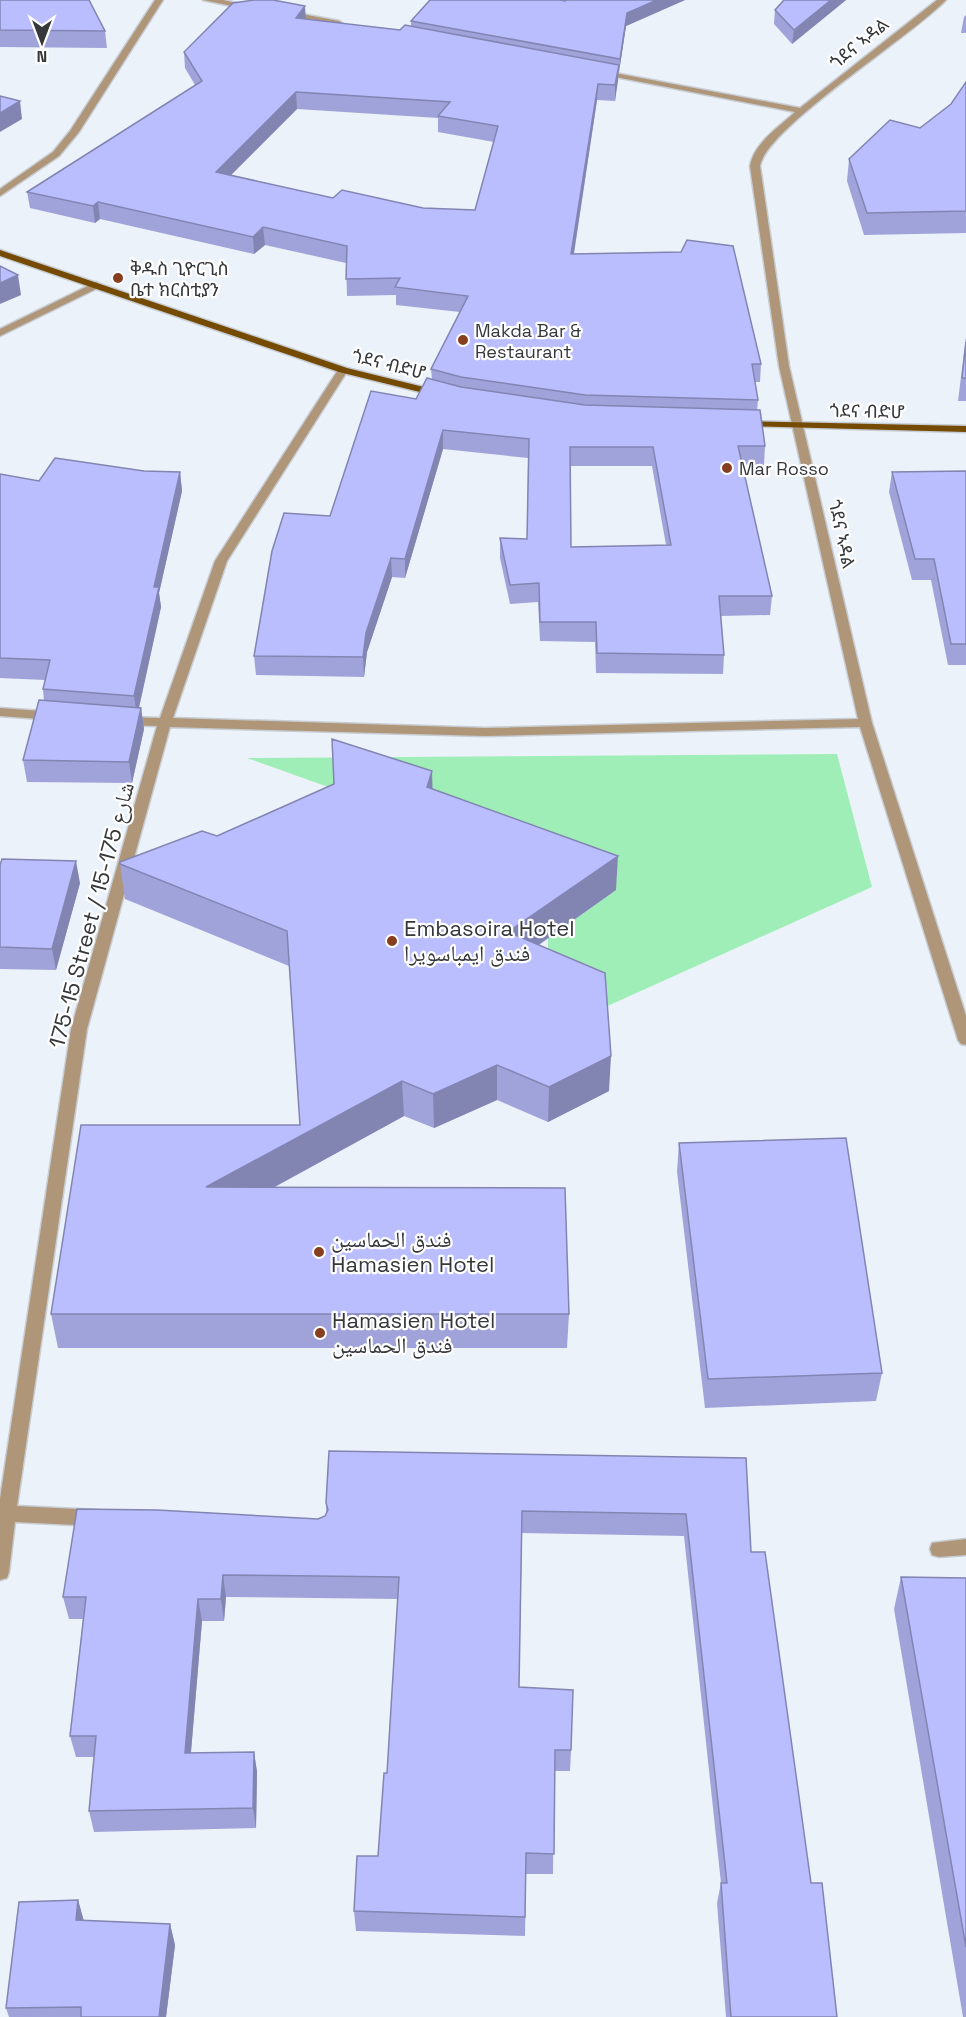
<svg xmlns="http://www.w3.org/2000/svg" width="966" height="2017" font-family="'Space Grotesk','Noto Naskh Arabic','Noto Sans Ethiopic',sans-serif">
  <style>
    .green { fill: #a0eeb7 }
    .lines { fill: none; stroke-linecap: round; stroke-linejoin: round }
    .minor-casing { stroke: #c7cdd3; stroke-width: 3 }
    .major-casing { stroke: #c7cdd3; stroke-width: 3 }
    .minor { fill: #af9679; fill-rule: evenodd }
    .major { fill: #754a03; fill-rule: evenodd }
    .wall { fill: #a0a3da; fill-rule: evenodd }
    .shaded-wall { fill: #8285b2 }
    .building { fill: #babefe; stroke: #8285b2; stroke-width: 1.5; fill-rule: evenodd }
    .poi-dot { fill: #863e1f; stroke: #fff; stroke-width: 2 }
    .labels { text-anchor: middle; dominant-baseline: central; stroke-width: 4.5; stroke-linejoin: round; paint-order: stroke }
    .far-street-label { font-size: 18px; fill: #35373a; stroke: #fff }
    .far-poi-label { font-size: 18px; fill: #35373a; stroke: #fff; text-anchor: start }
    .street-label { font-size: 22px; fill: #35373a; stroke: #fff }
    .poi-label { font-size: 22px; fill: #35373a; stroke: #fff; text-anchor: start }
  </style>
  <rect width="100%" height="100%" fill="#ecf2f9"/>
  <polygon class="green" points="837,754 872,887 603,1008 548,984 548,938 616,890 247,758"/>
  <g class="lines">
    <g class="minor-casing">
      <g id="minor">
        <polygon points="155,0 163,0 79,132 59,156 0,196 0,189 53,152 70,131"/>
        <polygon points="203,0 223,0 255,7 251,10"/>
        <path d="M937,0H946C912,36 767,127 760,166L789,366L872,723L966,1016V1045L961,1044L958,1040L860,727L485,736L170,727L87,1029L17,1506L96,1510L102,1512L105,1518L102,1524L96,1526L15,1522L9,1572L7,1578L0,1580V1499L71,1029L157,726L123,725L116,721L123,717L160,718L215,561L338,370L343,367L348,370L227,561L173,718L485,728L858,719L779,366L750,166C754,143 778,128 795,112L595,73L599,70L800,108Z"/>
        <polygon points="286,11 339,21 343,24 339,27 283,16 282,14"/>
        <polygon points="96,282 101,285 100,287 0,336 0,329"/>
        <polygon points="0,708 54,712 61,716 54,720 0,716"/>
        <polygon points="966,1539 966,1555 939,1557 932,1555 930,1549 932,1543"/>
      </g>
    </g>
    <g class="major-casing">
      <g id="major">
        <polygon points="0,250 347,368 444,392 446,394 440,397 339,372 0,256"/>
        <polygon points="744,421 966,426 966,432 740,426 740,422"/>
      </g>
    </g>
    <use href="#minor" class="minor"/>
    <use href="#major" class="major"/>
  </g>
  <g class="wall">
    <polygon points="0,0 105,31 107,48 0,47"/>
    <path d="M567,0H685L626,26L619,72H618L615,101L597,100L574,254L761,364L760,382H755L758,400L757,410L765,446L764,465H742L772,596L770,615L721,616L724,655L723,674L596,673L595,642L540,641L538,602L510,604L500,558V538L527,539L528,458L443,449L405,578L392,577L367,652L364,677L256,675L254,656L330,516L432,379L431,369L460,312L396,305V295L347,296L346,263L265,245L254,254L100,219L95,223L30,208L27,192L195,85L185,68L184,52L306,19L400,30L411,26V21L565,1ZM297,109L438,118V132L494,142L475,210L423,208L333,198L231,175ZM570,466H652L666,545L571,547Z"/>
    <polygon points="846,0 792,44 774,24 775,10"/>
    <polygon points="966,15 966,33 961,33 964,17"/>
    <polygon points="966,82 966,233 864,235 847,181 849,159 920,128 951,104"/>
    <polygon points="966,336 966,401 958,401 965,344"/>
    <polygon points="144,471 180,472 182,491 159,593 161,607 139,708 141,708 144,729 132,783 27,782 23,760 44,701 43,689 45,680 0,678 0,474 39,481"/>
    <polygon points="966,471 966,665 948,665 931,580 912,580 889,492 892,472"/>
    <polygon points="432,789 616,890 539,945 609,1091 548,1122 497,1100 434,1128 404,1116 273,1188 569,1314 567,1348 58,1348 51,1314 300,1125 289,966 125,899 120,864 217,836"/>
    <polygon points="0,865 80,883 56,970 0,969"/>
    <polygon points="679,1143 882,1373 876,1401 705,1408 677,1172"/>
    <polygon points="746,1458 751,1552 811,1883 837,2017 726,2017 717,1903 721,1883 684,1536 522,1533 519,1687 571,1750 570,1771 554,1771 553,1874 526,1874 525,1936 356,1931 354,1911 378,1856 387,1773 398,1599 226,1597 224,1621 202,1621 191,1753 254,1752 257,1772 256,1828 94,1832 89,1811 94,1757 76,1757 70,1736 83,1619 69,1619 63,1597 318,1519 325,1516 326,1513 326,1503"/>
    <polygon points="901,1577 966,1578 966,2017 963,2017 894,1609"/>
    <polygon points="78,1900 84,1921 170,1924 175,1945 166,2017 9,2017 6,2008"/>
  </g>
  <g class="shaded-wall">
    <polygon points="657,0 685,0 626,26 619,72 620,59 627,13"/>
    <polygon points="831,0 846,0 792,44 794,30"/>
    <polygon points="305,6 306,22 296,18"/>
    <polygon points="619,65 618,81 615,101 615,85"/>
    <polygon points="598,84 597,100 571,271 571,254"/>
    <polygon points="296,92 297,109 217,189 216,172"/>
    <polygon points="20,101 22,119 0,132 0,113"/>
    <polygon points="98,202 100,219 95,223 93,206"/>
    <polygon points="263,227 265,245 254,254 253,237"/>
    <polygon points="18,275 21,295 0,304 0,283"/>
    <polygon points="443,430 443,449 405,578 405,559"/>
    <polygon points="180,472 182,491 159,593 161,607 137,716 134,696 154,587"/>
    <polygon points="391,558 392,577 367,652 364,677 363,657 366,633"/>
    <polygon points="141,708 144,729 132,783 129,762"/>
    <polygon points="432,771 433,805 427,787"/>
    <polygon points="618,856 616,890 508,966 508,932"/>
    <polygon points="76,861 80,883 56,970 52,949"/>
    <polygon points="611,1056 609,1091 548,1122 549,1087"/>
    <polygon points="497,1065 497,1100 434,1128 433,1094"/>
    <polygon points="402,1081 404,1116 210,1222 206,1187"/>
    <polygon points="223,1575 226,1597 224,1621 221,1599"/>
    <polygon points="198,1599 202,1621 189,1774 185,1753"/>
    <polygon points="254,1752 257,1772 256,1828 253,1808"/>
    <polygon points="78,1900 84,1922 76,1920"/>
    <polygon points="170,1924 175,1945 166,2017 159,2017"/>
  </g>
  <g class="building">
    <polygon points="0,0 89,0 105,31 0,30"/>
    <path d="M254,0H273L305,6L296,18L400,30L405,25L619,65L615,85L598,84L571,254L681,252L687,240L733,246L761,364H752L758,400L585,395L461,377L431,369L468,296L395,287L400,278L346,279L347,246L263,227L253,237L98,202L93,206L27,192L202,81L184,52L233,3ZM296,92L450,102L438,116L498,126L475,210L423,208L342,190L333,198L216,172Z"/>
    <polygon points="430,0 560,0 565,1 567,0 657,0 627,13 620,59 411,21"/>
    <polygon points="784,0 831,0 794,30 775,10"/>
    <polygon points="966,82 966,211 867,213 849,159 890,120 920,128 951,104"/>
    <polygon points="0,96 20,101 0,113"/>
    <polygon points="0,266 18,275 0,283"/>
    <polygon points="966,342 966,378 962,378"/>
    <path d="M427,378L461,387L585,405L760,410L765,446H738L772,596H719L724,655L597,653L596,622H540L539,583L510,585L500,538L527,539L529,439L443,430L405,559L391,558L366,633L363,657L254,656L272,551L284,513L330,516L371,391L416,399ZM570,447H653L671,545L571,547Z"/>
    <polygon points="55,458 144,471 180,472 154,587 159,587 134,696 43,689 50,660 0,658 0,474 39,481"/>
    <polygon points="966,471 966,644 951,644 934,559 915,559 892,472"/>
    <polygon points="39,700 141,708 129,762 23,760"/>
    <polygon points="332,739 432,771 427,787 618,856 508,932 605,973 611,1056 549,1087 497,1065 433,1094 402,1081 206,1187 565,1188 569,1314 51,1314 81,1125 300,1125 287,931 120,864 120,862 202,831 217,836 334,784"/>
    <polygon points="2,859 76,861 52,949 0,947 0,865"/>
    <polygon points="846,1138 882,1373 708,1379 679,1143"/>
    <polygon points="329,1451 746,1458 751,1552 765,1552 811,1883 822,1883 837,2017 731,2017 721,1883 727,1883 686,1514 522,1511 519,1687 573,1690 571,1750 555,1750 554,1854 526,1853 525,1917 354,1911 357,1856 378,1856 384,1773 387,1773 399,1577 223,1575 221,1599 198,1599 185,1753 254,1752 253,1808 89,1811 96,1736 70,1736 86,1597 63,1597 77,1509 157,1510 318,1519 325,1516 328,1510 326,1503"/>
    <polygon points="901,1577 966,1578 966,1947"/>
    <polygon points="78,1900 76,1920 170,1924 159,2017 81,2017 81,2007 6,2008 19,1902"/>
  </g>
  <g class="poi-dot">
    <circle cx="118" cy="278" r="6"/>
    <circle cx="463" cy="340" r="6"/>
    <circle cx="727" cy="468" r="6"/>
    <circle cx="392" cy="941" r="6"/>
    <circle cx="319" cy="1252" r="6"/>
    <circle cx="320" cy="1333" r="6"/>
  </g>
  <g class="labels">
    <g class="far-street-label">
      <text transform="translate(859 43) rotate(-39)">ጎደና ኣዳል</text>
      <text transform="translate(389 364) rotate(14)">ጎደና ብድሆ</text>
      <text transform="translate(867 411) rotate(1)">ጎደና ብድሆ</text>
      <text transform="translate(842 534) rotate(78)">ጎደና ኣዳል</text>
    </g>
    <g class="far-poi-label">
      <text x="130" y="268">ቅዱስ ጊዮርጊስ<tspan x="130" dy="21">ቤተ ክርስቲያን</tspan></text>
      <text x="475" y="330">Makda Bar &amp;<tspan x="475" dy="21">Restaurant</tspan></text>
      <text x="739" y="468">Mar Rosso</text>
    </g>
    <g class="street-label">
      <text transform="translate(91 915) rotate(-75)">175-15 Street / شارع 175-15</text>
    </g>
    <g class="poi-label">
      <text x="404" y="928">Embasoira Hotel<tspan x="404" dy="25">فندق ايمباسويرا</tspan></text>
      <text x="331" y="1239">فندق الحماسين<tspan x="331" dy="25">Hamasien Hotel</tspan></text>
      <text x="332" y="1320">Hamasien Hotel<tspan x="332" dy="25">فندق الحماسين</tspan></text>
    </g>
  </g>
  <g transform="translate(42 42) rotate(180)" stroke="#ffffff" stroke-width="4.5" paint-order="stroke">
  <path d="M0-4.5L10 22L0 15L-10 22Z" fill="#35373a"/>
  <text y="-9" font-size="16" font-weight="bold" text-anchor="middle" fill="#35373a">N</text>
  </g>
</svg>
